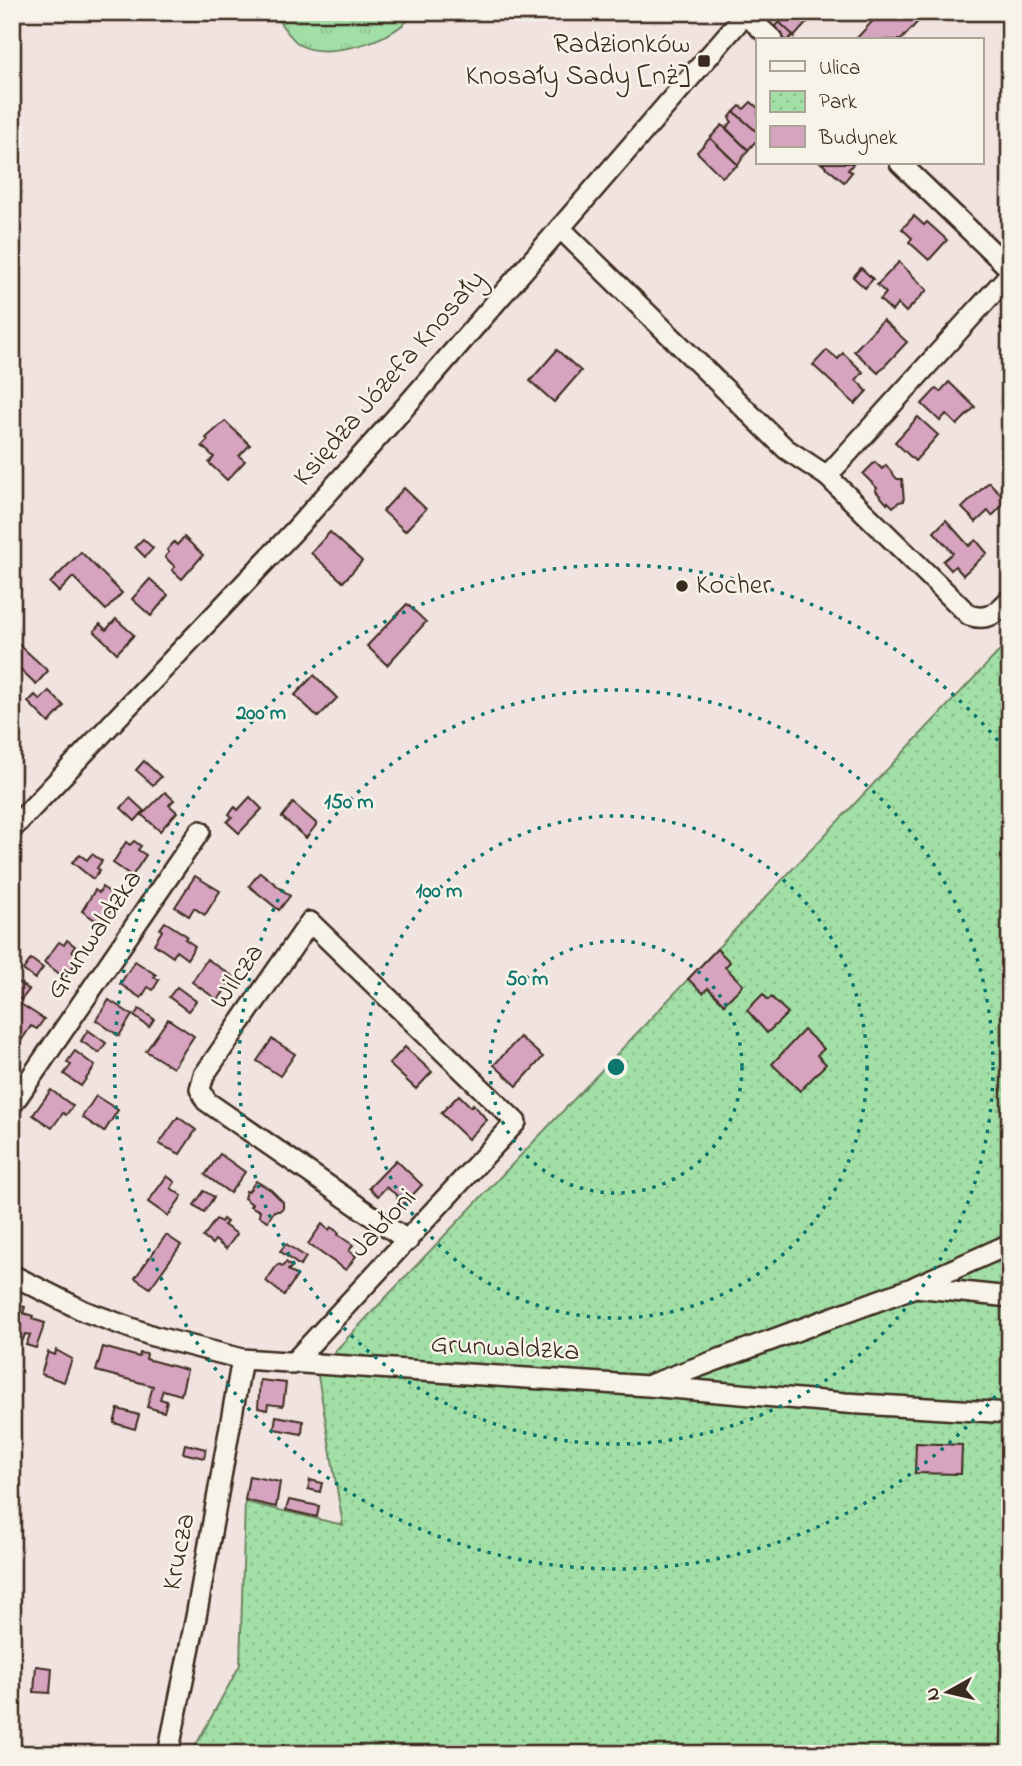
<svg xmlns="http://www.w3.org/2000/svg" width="1022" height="1766" font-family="'Indie Flower',sans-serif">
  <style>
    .grass { fill: url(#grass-tufts); stroke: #6e8462; stroke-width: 2 }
    .park { fill: url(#park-dots); stroke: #6e8462; stroke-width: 2 }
    .building { fill: #d7a4c0; stroke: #3b2a1e; stroke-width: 2 }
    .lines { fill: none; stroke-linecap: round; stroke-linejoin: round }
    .minor-casing { stroke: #3b2a1e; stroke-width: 24 }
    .minor { stroke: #f7f3e8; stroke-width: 19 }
    .ring { fill: none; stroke: #0f766e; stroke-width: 3.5; stroke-dasharray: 3.5 7 }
    .poi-dot { fill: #3b2a1e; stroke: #f7f3e8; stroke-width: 2.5 }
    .labels { text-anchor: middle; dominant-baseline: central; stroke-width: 5; stroke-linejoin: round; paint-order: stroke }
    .poi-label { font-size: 28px; fill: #3b2a1e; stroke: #f7f3e8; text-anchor: end }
    .street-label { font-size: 28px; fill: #3b2a1e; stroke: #f7f3e8 }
    .centre { fill: #0f766e; stroke: #f7f3e8; stroke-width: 3.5 }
    .ring-label { font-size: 21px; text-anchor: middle; font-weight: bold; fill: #0f766e; stroke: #f7f3e8; stroke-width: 5; stroke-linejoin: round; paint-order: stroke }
  </style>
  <defs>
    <pattern id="grass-tufts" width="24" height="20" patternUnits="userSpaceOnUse" patternTransform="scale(1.75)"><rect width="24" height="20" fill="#a2dfa6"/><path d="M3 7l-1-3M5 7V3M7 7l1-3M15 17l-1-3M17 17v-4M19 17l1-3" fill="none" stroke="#8cc08e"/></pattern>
    <pattern id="park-dots" width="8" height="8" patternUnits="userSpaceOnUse" patternTransform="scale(1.75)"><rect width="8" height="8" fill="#a2dfa6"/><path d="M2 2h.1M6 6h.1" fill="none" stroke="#8cc08e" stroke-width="1.8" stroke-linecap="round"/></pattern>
  </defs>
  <rect width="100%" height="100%" fill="#f1e3e0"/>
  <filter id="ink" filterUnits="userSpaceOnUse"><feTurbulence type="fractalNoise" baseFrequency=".0143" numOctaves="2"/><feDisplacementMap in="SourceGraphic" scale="14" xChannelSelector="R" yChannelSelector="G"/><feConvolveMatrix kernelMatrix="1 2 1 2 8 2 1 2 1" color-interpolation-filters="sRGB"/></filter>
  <g filter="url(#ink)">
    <path class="grass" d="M275,12H414C400,39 326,61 300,45C290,38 282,25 275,16Z"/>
    <polygon class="park" points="1010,640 1010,1754 191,1754 240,1665 245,1502 343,1525 317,1370"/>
    <g class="building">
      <polygon points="781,12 803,12 810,19 794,37 775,18"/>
      <polygon points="881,12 921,12 924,15 901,40 855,40"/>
      <polygon points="779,22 793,35 788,40 785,40 773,28"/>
      <polygon points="751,102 758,108 758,133 734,112 740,106 744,109"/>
      <polygon points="734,112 758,133 758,144 755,142 748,150 726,128 732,122 729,118"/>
      <polygon points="722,125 748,150 738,165 710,138"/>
      <polygon points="710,138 738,165 722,177 697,152"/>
      <polygon points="821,163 854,163 848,170 852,172 844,182"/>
      <polygon points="914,216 924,225 927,222 947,240 929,260 909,242 912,238 902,229"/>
      <polygon points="899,262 927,290 906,312 898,304 892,311 880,300 886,293 877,285"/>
      <polygon points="861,268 873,279 865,288 853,277"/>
      <polygon points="1010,318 1010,338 1000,328"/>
      <polygon points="883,320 907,342 878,373 854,351"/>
      <polygon points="557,350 581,371 554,402 530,381"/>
      <polygon points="827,350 838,359 843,353 863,372 856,380 867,391 855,404 813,365"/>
      <polygon points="949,382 975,407 957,425 946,414 940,421 922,404 936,389 940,392"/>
      <polygon points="918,417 938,435 915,461 895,442"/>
      <polygon points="225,421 250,445 239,456 245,461 227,480 209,463 214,457 202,446 208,440 206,438"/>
      <polygon points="875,462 882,469 886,465 897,479 902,479 904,501 899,502 893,507 888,502 887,504 875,490 877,488 863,474"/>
      <polygon points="989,482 1007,501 992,516 988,511 976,522 962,508"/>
      <polygon points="404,488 426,509 405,531 383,511"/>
      <polygon points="946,520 969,546 976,540 987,553 963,575 955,566 951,570 943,561 953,553 934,532"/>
      <polygon points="330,532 362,561 343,582 311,553"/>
      <polygon points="184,537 203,555 182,579 172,570 175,567 165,557 169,552 167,550 174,542 177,545"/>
      <polygon points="143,539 153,548 145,557 135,547"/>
      <polygon points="81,552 122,593 106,610 73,577 59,592 50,583"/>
      <polygon points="150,579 168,595 151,616 132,599"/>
      <polygon points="407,604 426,622 387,665 367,646"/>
      <polygon points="116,619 134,635 117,653 94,631 100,624 106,630"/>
      <polygon points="12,638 48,671 36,684 19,668 17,670 12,666"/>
      <polygon points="314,675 337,698 318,717 295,695"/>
      <polygon points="49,691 64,706 49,723 28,702 35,695 40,700"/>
      <polygon points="144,761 161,777 153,785 136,770"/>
      <polygon points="165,792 174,800 169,805 177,812 160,831 142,815"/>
      <polygon points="250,797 262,809 239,833 227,822 232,817 229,814 235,807 238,810"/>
      <polygon points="130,798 144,811 135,821 121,808"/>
      <polygon points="293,803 317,824 306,838 282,817"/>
      <polygon points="134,841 141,846 138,850 146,855 132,876 113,863 126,842 130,845"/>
      <polygon points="92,854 102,861 97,868 100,870 93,879 72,862 80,855 87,860"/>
      <polygon points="260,872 290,896 279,910 249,886"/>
      <polygon points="195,876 220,891 205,915 194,908 189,916 175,907"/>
      <polygon points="102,887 112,894 109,899 115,904 101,924 82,911 95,890 99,893"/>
      <polygon points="165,922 187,936 185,939 195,946 187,959 176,951 173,957 154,944 162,931 160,929"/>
      <polygon points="67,940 75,946 72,951 80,957 65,978 44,962 59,942 64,945"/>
      <polygon points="717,949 730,962 725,967 743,985 724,1004 708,988 703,993 688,979"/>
      <polygon points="31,959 43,968 35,979 23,970"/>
      <polygon points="207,959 234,977 218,1000 192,982"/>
      <polygon points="135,961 156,975 154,977 159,980 153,990 148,987 141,998 120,984"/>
      <polygon points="13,979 29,990 21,1000 12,993"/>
      <polygon points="177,987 196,1001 188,1011 169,997"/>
      <polygon points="763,994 768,1000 771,997 788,1013 767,1033 747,1010"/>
      <polygon points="109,1000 132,1015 119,1036 96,1020"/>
      <polygon points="19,1003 44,1019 37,1029 31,1026 19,1044 12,1040 12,1013"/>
      <polygon points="139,1009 154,1019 149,1027 134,1016"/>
      <polygon points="168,1019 194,1036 173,1068 146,1051"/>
      <polygon points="88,1030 106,1043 99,1053 81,1041"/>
      <polygon points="804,1030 824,1049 817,1055 826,1064 800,1091 772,1064"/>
      <polygon points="520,1037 543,1057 517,1086 494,1065"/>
      <polygon points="272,1039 295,1054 280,1076 257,1061"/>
      <polygon points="405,1047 432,1072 416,1089 389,1064"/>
      <polygon points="75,1051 95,1066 81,1086 64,1074 71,1065 67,1062"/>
      <polygon points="51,1090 73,1106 66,1115 63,1113 52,1128 33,1115"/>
      <polygon points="459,1095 471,1107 473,1104 487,1120 468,1139 441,1113"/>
      <polygon points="96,1096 118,1110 104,1132 82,1117"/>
      <polygon points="178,1117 196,1130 180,1154 159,1144"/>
      <polygon points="220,1154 245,1172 230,1193 205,1175"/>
      <polygon points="396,1160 422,1185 403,1205 397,1199 398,1196 386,1187 378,1196 369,1188"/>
      <polygon points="167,1176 175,1182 171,1188 182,1196 168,1216 148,1202"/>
      <polygon points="256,1181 271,1190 283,1202 283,1208 279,1211 274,1211 268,1221 259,1216 260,1211 250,1206 252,1204 244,1198 246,1191 248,1192"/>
      <polygon points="204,1191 214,1197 204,1212 194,1205"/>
      <polygon points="216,1219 221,1222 223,1219 227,1222 224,1225 237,1234 226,1249 215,1240 212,1244 203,1237"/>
      <polygon points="322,1224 329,1230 331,1227 339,1233 338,1235 353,1245 349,1251 356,1256 346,1270 308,1244"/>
      <polygon points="166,1235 181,1245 150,1288 135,1278"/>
      <polygon points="286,1244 306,1257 300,1266 280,1251"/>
      <polygon points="286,1262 292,1267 288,1270 297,1276 284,1295 266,1281 278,1264 283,1266"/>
      <polygon points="17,1304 25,1307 23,1313 33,1316 32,1319 45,1323 36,1348 26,1345 30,1335 25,1334 23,1340 12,1336 12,1308 15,1309"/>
      <polygon points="103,1347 139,1357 140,1353 147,1354 146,1359 187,1370 181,1395 163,1390 160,1399 167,1401 164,1412 147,1407 153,1386 96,1371"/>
      <polygon points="56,1350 72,1359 64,1382 41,1374 48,1352 55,1355"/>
      <polygon points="260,1380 286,1383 283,1406 268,1404 267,1410 258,1408"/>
      <polygon points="118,1409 139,1415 135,1429 114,1423"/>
      <polygon points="276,1416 303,1421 302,1434 274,1429"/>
      <polygon points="916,1443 962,1445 961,1474 915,1473"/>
      <polygon points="185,1444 206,1449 204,1458 183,1453"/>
      <polygon points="249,1476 280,1482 276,1507 245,1500"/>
      <polygon points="310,1480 322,1483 320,1492 308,1489"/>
      <polygon points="289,1500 319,1506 317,1517 286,1510"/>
      <polygon points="36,1666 52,1668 50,1693 34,1692"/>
    </g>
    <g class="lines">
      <g class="minor-casing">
        <g id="minor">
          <polyline points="745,14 773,40"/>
          <polyline points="900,163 1010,269"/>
          <polyline points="560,228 786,449 827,476"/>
          <path d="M1010,274L827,476L969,615C988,622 998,612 1010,599"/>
          <polyline points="12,829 294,531 406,406 747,12"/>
          <polyline points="12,1105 200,831"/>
          <polyline points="12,1275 84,1311 153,1336 242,1359 648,1386 845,1403 1010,1413"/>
          <polyline points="916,1286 1010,1244"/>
          <polyline points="292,1364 516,1122 310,922 204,1075 200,1089 206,1101 408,1241"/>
          <polyline points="652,1384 915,1287 1010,1297"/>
          <polyline points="168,1754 196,1617 242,1359"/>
        </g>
      </g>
      <use href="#minor" class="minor"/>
    </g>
  </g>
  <g class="ring">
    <circle cx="616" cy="1067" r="126"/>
    <circle cx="616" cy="1067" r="251"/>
    <circle cx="616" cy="1067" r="377"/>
    <path d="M1009 1380A502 502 0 1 1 1009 754"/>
  </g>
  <g class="poi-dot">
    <rect x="697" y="54" width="14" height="14" rx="3.5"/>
    <circle cx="682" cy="586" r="7"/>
  </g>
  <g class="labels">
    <g class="poi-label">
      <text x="690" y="45">Radzionków<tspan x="690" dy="32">Knosały Sady [nż]</tspan></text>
      <text x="696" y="586" text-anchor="start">Kocher</text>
    </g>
    <g class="street-label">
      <text transform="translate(390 379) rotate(-49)">Księdza Józefa Knosały</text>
      <text transform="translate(95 935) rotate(-56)">Grunwaldzka</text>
      <text transform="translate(238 977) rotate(-55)">Wilcza</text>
      <text transform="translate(384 1224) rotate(-47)">Jabłoni</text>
      <text transform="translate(505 1349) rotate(3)">Grunwaldzka</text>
      <text transform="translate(180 1552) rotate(-79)">Krucza</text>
    </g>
  </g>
  <circle cx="616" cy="1067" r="10" class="centre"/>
  <g class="ring-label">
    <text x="261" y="719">200 m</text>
    <text x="349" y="808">150 m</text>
    <text x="439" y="897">100 m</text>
    <text x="527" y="985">50 m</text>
  </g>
  <rect width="1022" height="1766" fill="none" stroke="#f7f3e8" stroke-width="42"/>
  <rect x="21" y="21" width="980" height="1724" fill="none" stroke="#3b2a1e" stroke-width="2.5" filter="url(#ink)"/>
  <rect x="756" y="38" width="228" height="126" fill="#f7f3e8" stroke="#aca397" stroke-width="2"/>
  <rect x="770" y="61" width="35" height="10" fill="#f7f3e8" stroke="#aca397" stroke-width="2"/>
  <text x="819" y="74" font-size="21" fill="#3b2a1e">Ulica</text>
  <rect x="770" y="91" width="35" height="21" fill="url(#park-dots)" stroke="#aca397" stroke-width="2"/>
  <text x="819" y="108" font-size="21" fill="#3b2a1e">Park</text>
  <rect x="770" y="126" width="35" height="21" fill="#d7a4c0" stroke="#aca397" stroke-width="2"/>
  <text x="819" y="144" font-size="21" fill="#3b2a1e">Budynek</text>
  <g transform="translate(948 1692) rotate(262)" stroke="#f7f3e8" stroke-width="5" paint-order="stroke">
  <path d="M0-5L12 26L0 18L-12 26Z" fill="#3b2a1e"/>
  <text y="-10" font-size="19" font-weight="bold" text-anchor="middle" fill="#3b2a1e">N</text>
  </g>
</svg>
